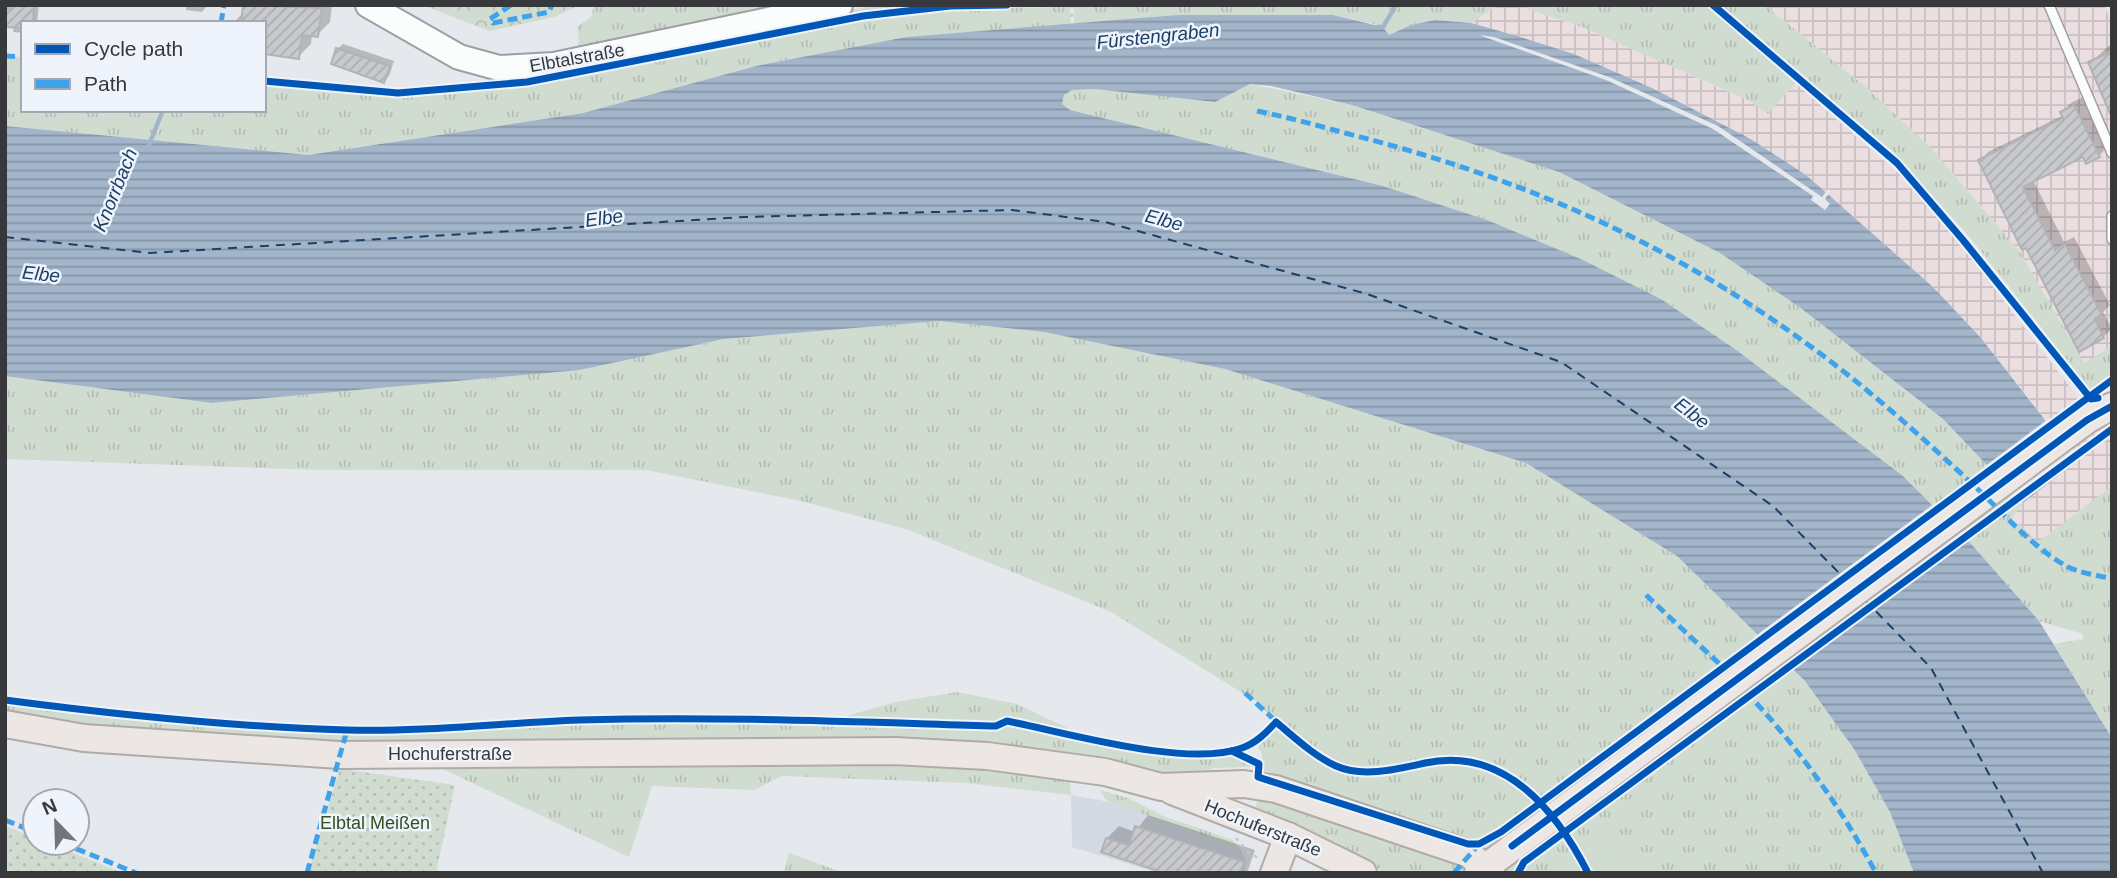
<svg xmlns="http://www.w3.org/2000/svg" width="2117" height="878" font-family="Helvetica,sans-serif">
  <style>
    .built { fill: #d4dae4 }
    .industrial { fill: url(#industrial-grid) }
    .grass { fill: url(#grass-tufts) }
    .forest { fill: url(#forest-crowns) }
    .park { fill: #d1dcd0 }
    .garden { fill: url(#garden-dots) }
    .water { fill: url(#water-rules) }
    .pier { fill: #e5e8ec }
    .shadow { fill: #0003 }
    .lines { fill: none; stroke-linecap: round; stroke-linejoin: round }
    .stream { stroke: #a3b5ca; stroke-width: 4.5 }
    .ferry { stroke: #1b4067; stroke-width: 2; stroke-dasharray: 9 7; stroke-linecap: butt }
    .building { fill: url(#building-hatch); stroke: #b1b3b6; stroke-width: 2 }
    .lane-casing { stroke: #9e9fa2; stroke-width: 12 }
    .secondary-casing { stroke: #9e9fa2; stroke-width: 28 }
    .primary-casing { stroke: #b1aba6; stroke-width: 30 }
    .path { stroke: #c8c8ca; stroke-width: 2.5; stroke-dasharray: 3.5 5; stroke-linecap: butt }
    .lane { stroke: #fbfcfc; stroke-width: 9 }
    .secondary { stroke: #fbfcfc; stroke-width: 24 }
    .primary { stroke: #ece7e4; stroke-width: 26 }
    .quiet { stroke: #3fa3ec; stroke-width: 5; stroke-dasharray: 10 5; stroke-linecap: butt }
    .cycleway-casing { stroke: #eff4fc; stroke-width: 11 }
    .cycleway { stroke: #0057b8; stroke-width: 7 }
    .labels { text-anchor: middle; dominant-baseline: central; stroke-width: 5; stroke-linejoin: round; paint-order: stroke }
    .street-label { font-size: 18px; fill: #36383b; stroke: #eff4fc }
    .park-label { font-size: 18px; fill: #305023; stroke: #eff4fc }
    .water-label { font-size: 19px; font-style: italic; fill: #1b4067; stroke: #eff4fc }
  </style>
  <defs>
    <pattern id="industrial-grid" width="8" height="8" patternUnits="userSpaceOnUse" patternTransform="scale(1.75)"><rect width="8" height="8" fill="#ebdee0"/><path d="M0 4h8M4 0v8" fill="none" stroke="#cabfc1"/></pattern>
    <pattern id="grass-tufts" width="24" height="20" patternUnits="userSpaceOnUse" patternTransform="scale(1.75)"><rect width="24" height="20" fill="#d1dcd0"/><path d="M3 7l-1-3M5 7V3M7 7l1-3M15 17l-1-3M17 17v-4M19 17l1-3" fill="none" stroke="#b4beb4"/></pattern>
    <pattern id="forest-crowns" width="20" height="18" patternUnits="userSpaceOnUse" patternTransform="scale(1.75)"><rect width="20" height="18" fill="#d1dcd0"/><path d="M2 6a3 3 0 1 1 6 0M12 15a3 3 0 1 1 6 0" fill="none" stroke="#b4beb4"/></pattern>
    <pattern id="garden-dots" width="8" height="8" patternUnits="userSpaceOnUse" patternTransform="scale(1.75)"><rect width="8" height="8" fill="#d1dcd0"/><path d="M2 2h.1M6 6h.1" fill="none" stroke="#b4beb4" stroke-width="1.8" stroke-linecap="round"/></pattern>
    <pattern id="water-rules" width="6" height="5" patternUnits="userSpaceOnUse" patternTransform="scale(1.75)"><rect width="6" height="5" fill="#a3b5ca"/><path d="M0 2.5h6" fill="none" stroke="#8694a5"/></pattern>
    <pattern id="building-hatch" width="6" height="6" patternUnits="userSpaceOnUse" patternTransform="scale(1.75)"><rect width="6" height="6" fill="#c7c9cc"/><path d="M-1 1l2-2M0 6l6-6M5 7l2-2" fill="none" stroke="#acadb0"/></pattern>
  </defs>
  <rect width="100%" height="100%" fill="#e5e8ec"/>
  <polygon class="built" points="1071,795 1126,805 1241,850 1246,860 1244,873 1159,873 1072,847"/>
  <g class="industrial">
    <polygon points="1498,5 1516,5 1582,27 1750,101 1767,114 1795,83 1898,173 1958,241 2112,442 2112,486 2038,543 2011,518 2023,503 2077,460 1981,338 1933,287 1806,175 1749,138 1652,88 1574,54 1471,23"/>
    <polygon points="1765,5 2104,5 2112,22 2112,346 2084,364 2020,252 1933,150 1867,88"/>
  </g>
  <g class="grass">
    <polygon points="594,5 780,5 576,52 579,40 577,27 591,17"/>
    <polygon points="941,5 834,19 568,75 888,14 974,8 1070,7 1071,25 906,37 756,66 583,113 308,155 5,126 5,56 23,57 23,110 264,110 264,81 398,93 498,85 499,75 872,6"/>
    <polygon points="1498,5 1471,23 1435,20 1411,25 1389,35 1383,26 1333,15 1178,15 1074,25 1074,7"/>
    <polygon points="1516,5 1707,5 1795,83 1768,114 1750,101 1582,27"/>
    <polygon points="1719,5 1765,5 1867,88 1933,150 2020,252 2084,363 2112,346 2112,374 2090,389 1967,234 1891,150"/>
    <polygon points="1250,84 1352,105 1559,172 1720,253 1802,309 1943,419 2023,503 2012,518 2038,542 2112,486 2112,738 2054,644 2083,639 2083,634 2039,621 1973,546 1903,476 1735,349 1661,299 1581,259 1487,220 1383,186 1070,110 1062,104 1064,95 1072,90 1094,89 1215,102"/>
    <polygon points="939,321 1044,332 1225,369 1526,463 1677,556 1805,681 1854,749 1890,812 1914,873 1498,873 1472,843 1263,771 1262,754 1255,742 1276,722 1257,702 1111,612 906,529 801,501 646,470 318,470 5,459 5,376 212,403 580,370 724,339"/>
    <polygon points="957,692 1017,704 1086,737 1169,754 1232,751 1242,755 1252,764 1250,767 1213,768 1194,779 1060,752 363,745 5,723 5,700 232,724 403,731 579,720 828,721 896,702"/>
    <polygon points="975,761 1070,780 1071,795 965,783 782,776 754,790 652,786 629,857 434,765"/>
    <polygon points="1100,790 1128,798 1163,816 1233,840 1241,850 1106,800"/>
    <polygon points="1261,794 1447,856 1471,873 1385,873 1348,852 1254,810"/>
    <polygon points="789,853 844,873 784,873"/>
  </g>
  <polygon class="forest" points="423,5 580,5 554,17 489,31"/>
  <polygon class="park" points="1610,839 1642,873 1603,873 1588,847"/>
  <g class="garden">
    <polygon points="340,769 455,785 436,873 308,873"/>
    <polygon points="5,826 35,838 35,843 48,843 123,873 5,873"/>
  </g>
  <polygon class="water" points="1178,15 1333,15 1383,27 1389,35 1411,25 1435,20 1471,23 1517,36 1574,54 1652,88 1749,138 1806,175 1933,287 1981,338 2077,461 2023,503 1943,419 1802,309 1720,253 1559,172 1352,105 1271,86 1250,84 1215,102 1094,89 1072,90 1064,95 1062,104 1070,110 1383,186 1487,220 1581,259 1661,299 1735,349 1903,476 1973,546 2039,621 2112,738 2112,873 1914,873 1890,812 1854,749 1805,681 1677,556 1526,463 1225,369 1044,332 939,321 724,339 580,370 212,403 5,376 5,126 308,155 583,113 756,66 906,37"/>
  <g class="pier">
    <polygon points="1479,35 1494,37 1609,77 1718,126 1822,197 1828,189 1831,191 1825,199 1830,204 1825,210 1811,200 1813,196 1713,129 1606,80"/>
    <polygon points="2048,419 2080,458 2019,503 1984,467"/>
    <polygon points="1935,503 1970,539 1790,672 1754,637"/>
  </g>
  <g class="shadow">
    <polygon points="8,5 39,5 37,23 23,23 23,33 13,32 14,26 5,25 5,8"/>
    <polygon points="186,5 208,5 202,12 186,10"/>
    <polygon points="245,5 332,5 330,22 317,35 312,34 311,44 298,57 264,23 233,23 243,13"/>
    <polygon points="2112,43 2112,113 2090,63"/>
    <polygon points="343,44 394,61 389,76 384,81 337,49"/>
    <polygon points="2083,97 2107,147 2099,156 2084,155 2033,180 2064,242 2074,237 2110,305 2103,312 2112,329 2103,337 2027,246 1980,161 1988,152 2064,115 2062,112 2071,103"/>
    <polygon points="1148,815 1255,850 1247,873 1170,873 1107,838 1119,826 1135,832"/>
  </g>
  <g class="lines">
    <g class="stream">
      <polyline points="1377,27 1383,27 1396,5"/>
      <polyline points="149,145 163,110"/>
    </g>
    <g class="ferry">
      <polyline points="5,237 150,253 744,217 1012,210 1105,222 1367,294 1561,362 1773,506 1847,581"/>
      <polyline points="1865,600 1931,668 2043,873"/>
    </g>
  </g>
  <g class="building">
    <polygon points="13,5 34,5 33,23 23,23 23,28 5,27 5,9 12,10"/>
    <polygon points="243,5 322,8 318,37 302,35 299,59 264,54 264,23 241,23"/>
    <polygon points="336,48 390,66 384,83 331,64"/>
    <polygon points="2112,51 2112,118 2088,62"/>
    <polygon points="2074,105 2100,157 2086,164 2083,157 2023,187 2055,250 2065,244 2102,315 2095,319 2104,338 2079,352 2026,248 2022,250 1978,160 2063,118 2060,112"/>
    <polygon points="1135,826 1244,862 1240,873 1164,873 1101,852 1106,838 1129,845"/>
  </g>
  <g class="lines">
    <g class="lane-casing">
      <g id="lane">
        <polyline points="2049,5 2112,153"/>
        <polyline points="2112,216 2112,239"/>
      </g>
    </g>
    <g class="secondary-casing">
      <polyline id="secondary" points="368,5 459,57 499,68 554,65 840,5"/>
    </g>
    <g class="primary-casing">
      <g id="primary">
        <polyline points="5,724 84,738 339,755 895,751 987,756 1105,772 1161,787 1244,784 1276,789 1469,854 1491,873"/>
        <polyline points="1172,791 1288,836 1363,873"/>
        <polyline points="1274,873 1288,836"/>
        <polyline points="1478,873 2087,420 2112,406"/>
      </g>
    </g>
    <g class="path">
      <polyline points="1072,5 1072,21"/>
      <polyline points="1236,838 1250,854 1259,858"/>
    </g>
    <use href="#lane" class="lane"/>
    <use href="#secondary" class="secondary"/>
    <use href="#primary" class="primary"/>
    <g class="quiet">
      <polyline points="511,5 490,19 493,23 549,12 552,5"/>
      <polyline points="221,23 224,5"/>
      <polyline points="5,56 23,57"/>
      <path d="M1257,111C1287,117 1316,125 1345,133C1534,181 1688,250 1843,371C1885,404 1927,442 1967,479C1999,508 2028,544 2066,566C2079,573 2098,575 2112,579"/>
      <polyline points="1646,595 1727,671"/>
      <path d="M1746,692C1798,747 1840,806 1876,873"/>
      <polyline points="1245,693 1280,725"/>
      <polyline points="5,820 35,832"/>
      <polyline points="62,843 136,873"/>
      <polyline points="307,873 347,730"/>
      <polyline points="1454,873 1479,844"/>
    </g>
    <g class="cycleway-casing">
      <g id="cycleway">
        <polyline points="1713,5 1897,163 1963,240 2091,399 2098,398"/>
        <polyline points="264,81 398,93 527,82 863,16 950,6 1007,5"/>
        <path d="M5,700C119,715 233,727 347,730C425,732 501,723 579,720C717,716 857,722 996,726L1007,721C1067,733 1187,768 1242,748C1256,743 1266,733 1276,722C1294,737 1314,756 1336,766C1363,778 1398,769 1425,763C1504,746 1556,810 1588,873"/>
        <polyline points="1232,751 1259,764 1258,777 1468,844 1479,844 1501,832 2112,380"/>
        <polyline points="1512,846 2087,420 2112,406"/>
        <polyline points="1518,873 1524,862 2112,429"/>
      </g>
    </g>
    <use href="#cycleway" class="cycleway"/>
  </g>
  <g class="labels">
    <g class="street-label">
      <text transform="translate(577 58) rotate(-10)">Elbtalstraße</text>
      <text x="450" y="754">Hochuferstraße</text>
      <text transform="translate(1263 828) rotate(22)">Hochuferstraße</text>
    </g>
    <g class="park-label">
      <text x="375" y="823">Elbtal Meißen</text>
    </g>
    <g class="water-label">
      <text transform="translate(1158 36) rotate(-6)">Fürstengraben</text>
      <text transform="translate(115 190) rotate(-68)">Knorrbach</text>
      <text transform="translate(604 218) rotate(-8)">Elbe</text>
      <text transform="translate(1164 220) rotate(15)">Elbe</text>
      <text transform="translate(41 274) rotate(6)">Elbe</text>
      <text transform="translate(1692 413) rotate(37)">Elbe</text>
    </g>
  </g>
  <rect width="2117" height="878" fill="none" stroke="#36383b" stroke-width="14"/>
  <rect x="21" y="21" width="245" height="91" fill="#eff4fc" stroke="#a5a9af" stroke-width="2"/>
  <rect x="35" y="44" width="35" height="10" fill="#0057b8" stroke="#a5a9af" stroke-width="2"/>
  <text x="84" y="56" font-size="21" fill="#36383b">Cycle path</text>
  <rect x="35" y="79" width="35" height="10" fill="#3fa3ec" stroke="#a5a9af" stroke-width="2"/>
  <text x="84" y="91" font-size="21" fill="#36383b">Path</text>
  <g transform="translate(56 822) rotate(337)"><circle r="33" fill="#eff4fc" stroke="#a5a9af" stroke-width="2"/>
  <path d="M0-5L12 26L0 18L-12 26Z" fill="#737679"/>
  <text y="-10" font-size="19" font-weight="bold" text-anchor="middle" fill="#36383b">N</text>
  </g>
</svg>
